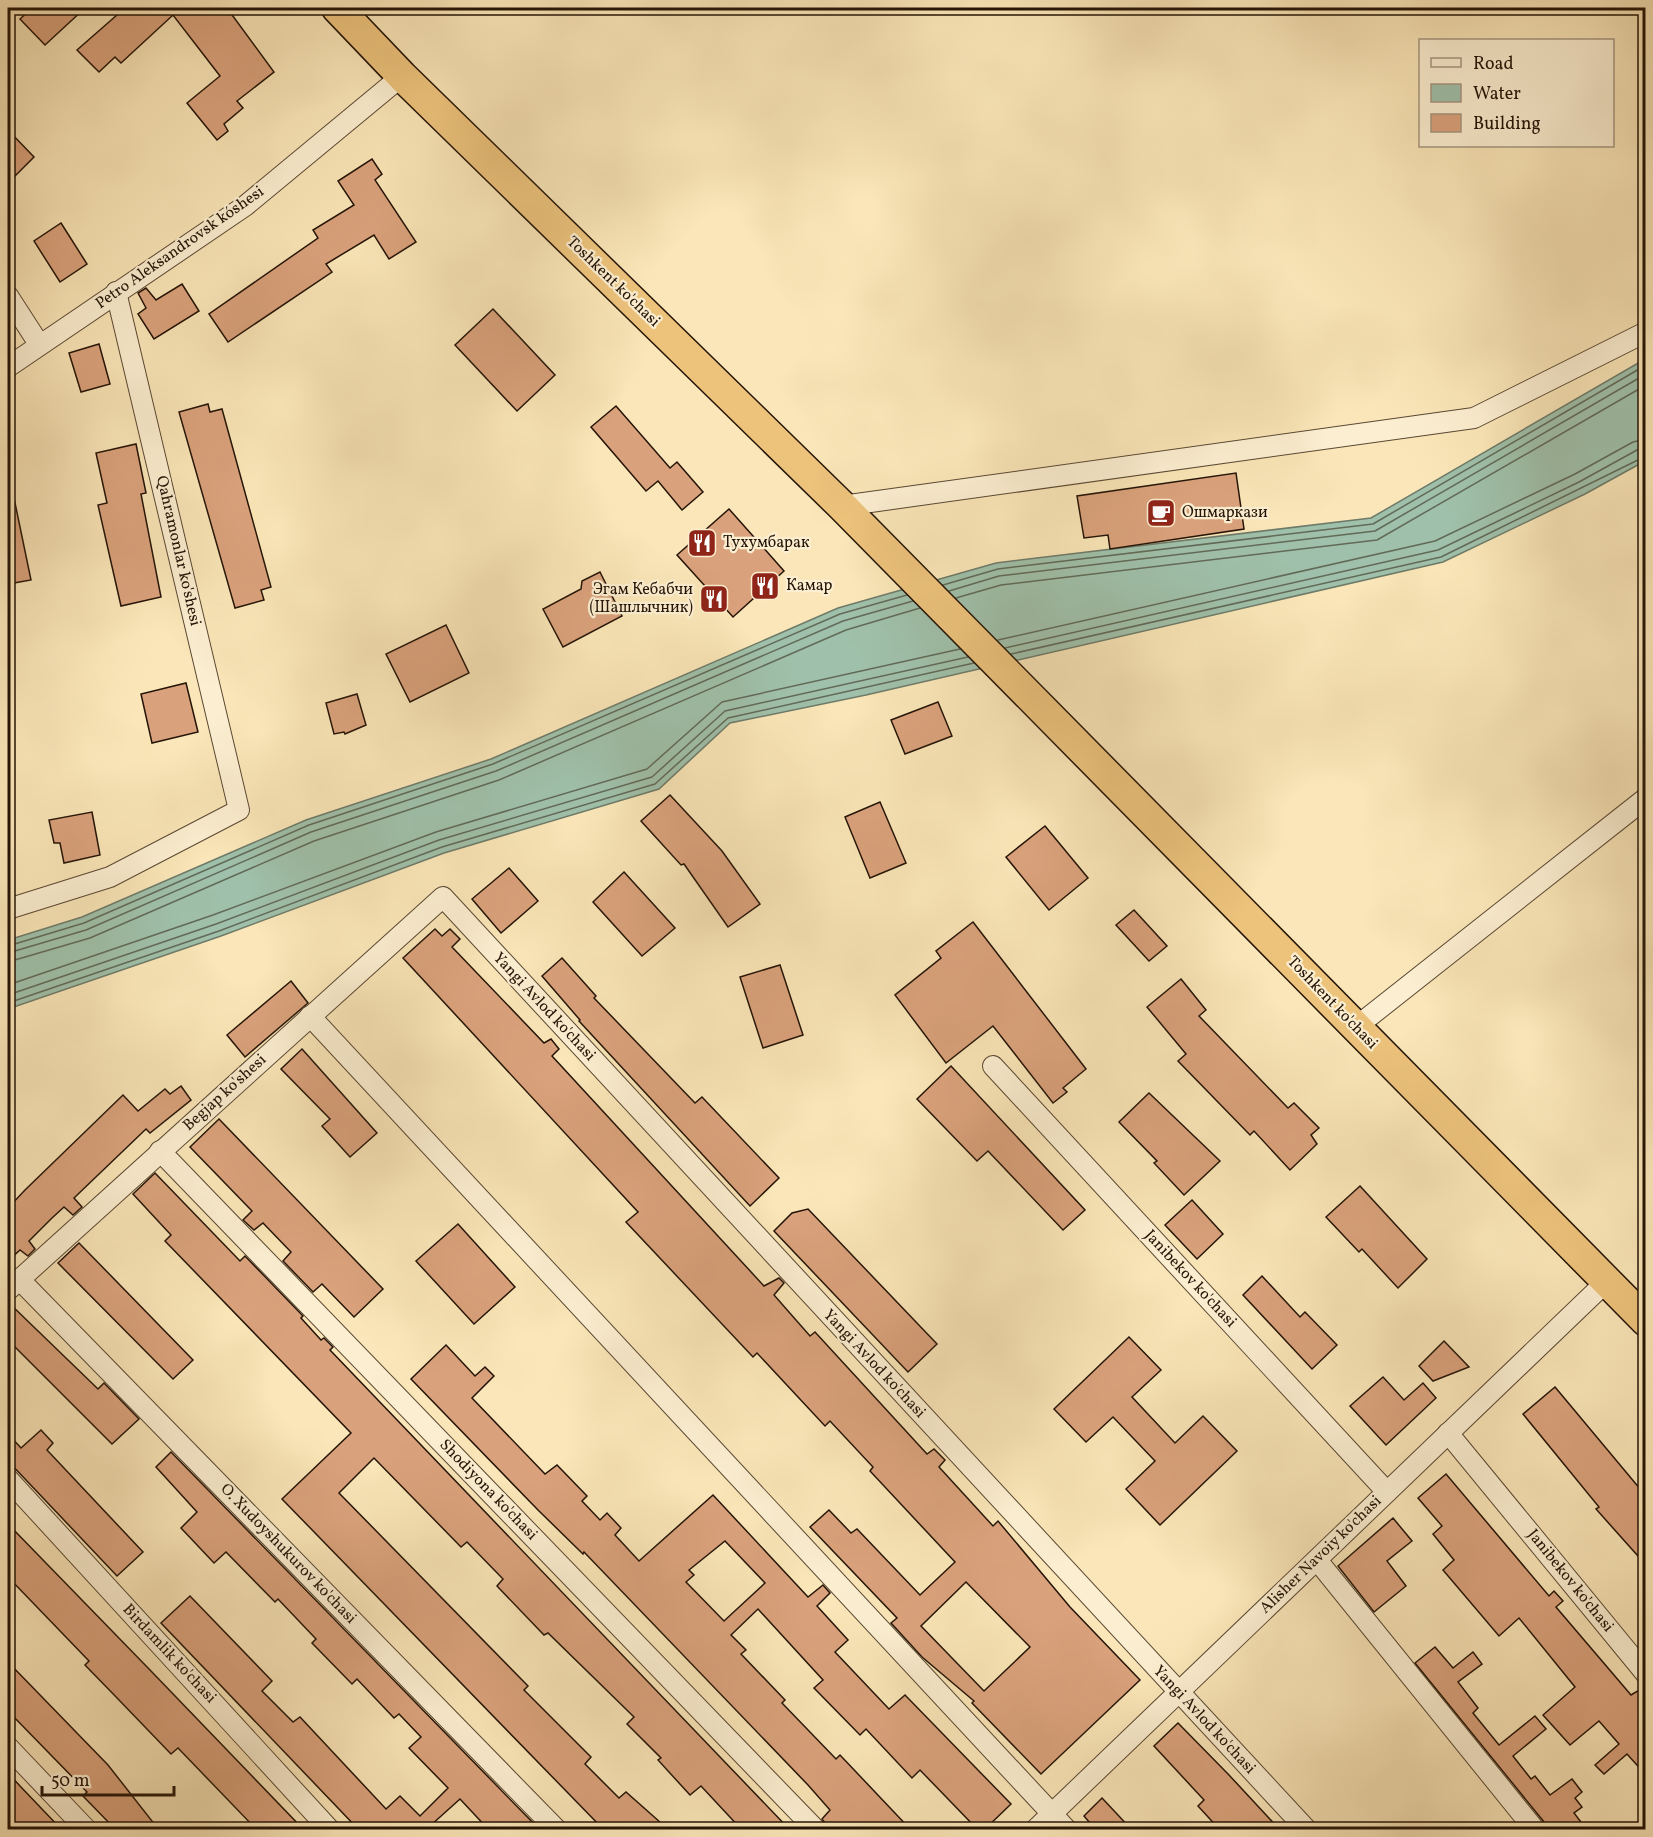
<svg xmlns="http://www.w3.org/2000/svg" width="1653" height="1837" font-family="Vollkorn,serif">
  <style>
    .water { fill: #9fc0aa; stroke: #6e7b69; stroke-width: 1.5 }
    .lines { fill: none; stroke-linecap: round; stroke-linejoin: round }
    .shore { stroke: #626a58; stroke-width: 1.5 }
    .building { fill: #daa27c; stroke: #241407; stroke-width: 1.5; fill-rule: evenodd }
    .minor-casing { stroke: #5a4833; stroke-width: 22 }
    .highway-casing { stroke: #241407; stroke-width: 33 }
    .minor { stroke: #fcefd1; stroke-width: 20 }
    .highway { stroke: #edc37c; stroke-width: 30 }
    .labels { text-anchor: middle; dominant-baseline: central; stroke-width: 4.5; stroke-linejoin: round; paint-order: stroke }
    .street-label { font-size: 16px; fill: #241407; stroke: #fcefd1 }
    .poi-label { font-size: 16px; fill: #241407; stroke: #fcefd1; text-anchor: start }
  </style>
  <rect width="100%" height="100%" fill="#fae6b8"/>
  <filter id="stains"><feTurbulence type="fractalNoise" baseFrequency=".00333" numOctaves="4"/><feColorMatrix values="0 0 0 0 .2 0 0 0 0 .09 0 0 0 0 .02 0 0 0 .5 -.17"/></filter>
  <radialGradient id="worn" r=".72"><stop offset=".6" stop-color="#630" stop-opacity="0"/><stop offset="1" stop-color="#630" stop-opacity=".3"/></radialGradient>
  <polygon class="water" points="1645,359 1645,461 1585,494 1443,562 866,695 730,723 659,789 444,853 221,936 8,1009 8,940 82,917 306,820 491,759 838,608 996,563 1371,518"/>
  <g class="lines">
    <g class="shore">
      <polyline points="943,585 998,569 1373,524 1646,365"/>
      <polyline points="949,591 999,576 1375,531 1646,374"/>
      <polyline points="956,598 1001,585 1377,540 1646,385"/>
      <polyline points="998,640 1435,541 1575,474 1633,442 1646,439"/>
      <polyline points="1005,648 1438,550 1579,482 1637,450 1646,448"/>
      <polyline points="1011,654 1441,557 1646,456"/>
      <polyline points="8,946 84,923 309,825 493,764 840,614 907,595"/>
      <polyline points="8,953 86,930 311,832 496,771 843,621 913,601"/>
      <polyline points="8,962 90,938 314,841 499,780 846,630 920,608"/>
      <polyline points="8,985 213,915 436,832 647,769 722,702 960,649"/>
      <polyline points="8,995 216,924 439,840 652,777 725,711 968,657"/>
      <polyline points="8,1003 219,931 442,847 655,784 728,718 974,663"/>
    </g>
  </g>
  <g class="building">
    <polygon points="32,8 85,8 45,45 20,19"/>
    <polygon points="125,8 227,8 274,72 237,101 243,108 224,124 228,131 217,140 187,103 220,76 173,15 121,63 115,57 99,72 77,50"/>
    <polygon points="8,130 34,157 8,183"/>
    <polygon points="372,159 382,174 375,180 416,242 389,259 374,235 326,264 332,272 228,342 209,314 318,238 313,230 354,205 338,181"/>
    <polygon points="61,223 87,264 60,282 34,241"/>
    <polygon points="182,284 199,311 154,339 138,314 146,308 138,293 146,288 156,300"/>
    <polygon points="493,309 555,375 517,411 455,345"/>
    <polygon points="99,344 110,384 81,392 69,353"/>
    <polygon points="208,404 210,412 222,409 271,587 261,590 264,600 235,608 179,412"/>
    <polygon points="616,406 670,468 677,462 703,492 682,510 658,481 646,491 591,427"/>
    <polygon points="136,444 146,493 141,494 161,597 121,606 98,505 107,503 96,453"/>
    <polygon points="1236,473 1244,529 1110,549 1108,535 1084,538 1077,496"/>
    <polygon points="14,498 31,580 8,584 8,499"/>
    <polygon points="729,509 784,571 733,617 677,555"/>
    <polygon points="600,572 622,616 563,647 543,609 581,589 582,581"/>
    <polygon points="446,625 469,673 410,702 386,654"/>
    <polygon points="186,683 198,732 152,743 141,694"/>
    <polygon points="357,694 366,725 345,734 344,732 334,734 326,703"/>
    <polygon points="938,702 952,736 905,754 891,720"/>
    <polygon points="670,795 722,851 760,904 728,927 684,864 681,865 641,821"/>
    <polygon points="880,802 906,863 870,878 845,817"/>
    <polygon points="92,812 100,855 64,863 60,843 54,843 49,820"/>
    <polygon points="1045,826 1088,878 1049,910 1006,857"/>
    <polygon points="509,868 538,901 501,933 472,899"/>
    <polygon points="624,872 675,928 642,956 593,902"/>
    <polygon points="1134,910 1167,946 1149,961 1116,925"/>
    <polygon points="973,922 1086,1069 1063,1088 1067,1092 1053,1103 993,1026 946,1063 895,995 941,958 936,951"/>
    <path d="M435,929L442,936L450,929L460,939L452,947L544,1043L551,1039L559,1049L552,1056L764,1286L779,1278L784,1283L774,1295L810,1336L815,1332L927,1454L934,1449L945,1460L939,1467L993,1526L998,1521L1070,1607L1140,1680L1041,1774L972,1703L974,1701L922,1657L891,1623L897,1618L810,1527L829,1510L851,1533L857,1529L920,1595L955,1562L870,1471L873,1467L830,1421L825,1426L757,1353L753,1357L626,1222L638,1212L403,958ZM966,1582L1030,1647L984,1691L921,1626Z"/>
    <polygon points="562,958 596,996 594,998 695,1103 702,1097 779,1178 750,1206 579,1021 580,1020 542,976"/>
    <polygon points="780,965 803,1035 763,1048 740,977"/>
    <polygon points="1181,979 1206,1010 1199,1016 1288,1108 1294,1103 1319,1128 1311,1135 1317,1144 1290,1170 1254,1131 1250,1135 1178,1061 1186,1054 1147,1007"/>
    <polygon points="291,981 308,1003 245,1057 227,1035"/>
    <polygon points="302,1049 377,1133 350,1157 322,1126 330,1119 281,1069"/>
    <polygon points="951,1066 1085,1210 1063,1230 988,1151 977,1161 917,1099"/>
    <polygon points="181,1086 191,1100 150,1133 146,1129 74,1198 82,1207 73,1215 64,1207 52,1218 29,1241 35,1249 28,1256 20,1250 8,1261 8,1208 25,1190 123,1095 138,1111 165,1089 170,1094"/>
    <polygon points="1149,1093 1220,1161 1184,1195 1154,1163 1157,1161 1119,1122"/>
    <polygon points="219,1119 383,1289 354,1317 322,1284 313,1292 283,1261 291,1252 263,1223 254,1230 243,1220 252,1211 190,1147"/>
    <polygon points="155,1173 240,1261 245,1256 303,1316 301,1318 321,1340 324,1338 333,1347 330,1350 790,1830 742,1830 701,1786 690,1795 658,1760 661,1758 627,1724 634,1717 548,1633 544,1635 497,1586 503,1579 467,1542 461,1547 374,1458 339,1493 528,1686 524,1690 591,1757 585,1764 619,1798 626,1792 661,1823 654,1830 604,1830 282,1499 351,1433 165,1241 171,1235 133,1194"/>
    <polygon points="1360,1186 1427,1259 1398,1288 1362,1249 1359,1252 1326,1217"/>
    <polygon points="1192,1200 1223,1234 1197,1259 1165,1225"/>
    <polygon points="808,1209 937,1344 908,1372 774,1231 792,1213"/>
    <polygon points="458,1224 515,1287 474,1324 416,1261"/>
    <polygon points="79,1243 193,1360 173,1379 58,1263"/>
    <polygon points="1262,1276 1300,1317 1305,1312 1337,1345 1312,1369 1243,1295"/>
    <polygon points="8,1302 98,1389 104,1383 139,1419 112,1444 8,1340"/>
    <polygon points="1129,1337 1161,1370 1132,1397 1175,1443 1203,1416 1237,1451 1160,1525 1126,1489 1155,1461 1113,1417 1086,1442 1054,1409"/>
    <polygon points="1444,1341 1469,1367 1433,1381 1419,1366"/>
    <path d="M446,1345L475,1376L485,1367L494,1376L472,1398L545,1474L557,1465L587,1496L582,1501L600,1520L607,1513L621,1528L615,1535L639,1561L713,1495L808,1597L823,1585L830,1593L817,1606L848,1640L835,1652L889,1709L905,1695L1011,1804L984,1830H978L920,1770L912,1778L866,1729L860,1735L814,1688L823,1680L758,1609L731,1635L746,1650L741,1654L785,1700L782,1703L836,1759L840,1755L911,1830H830L822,1819L830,1810L808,1785L584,1552L583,1554L538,1510L411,1379ZM725,1541L765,1583L724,1621L686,1582L694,1575L689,1570Z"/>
    <polygon points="1383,1377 1404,1400 1423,1383 1436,1398 1386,1445 1350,1406"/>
    <polygon points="1555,1387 1646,1496 1646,1565 1596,1509 1599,1507 1523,1414"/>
    <polygon points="41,1430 53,1443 47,1450 143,1552 117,1576 8,1461 8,1434 21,1448"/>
    <polygon points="171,1452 540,1830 489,1830 460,1799 430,1826 433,1830 359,1830 161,1623 190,1596 272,1681 262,1691 293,1722 300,1717 386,1809 400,1796 420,1816 448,1788 409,1748 421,1737 399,1714 394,1718 357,1679 352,1684 312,1643 316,1639 278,1599 275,1602 226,1552 214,1563 181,1528 197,1512 156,1467"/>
    <polygon points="1446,1474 1549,1596 1554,1591 1563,1601 1556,1607 1631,1695 1646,1686 1646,1775 1627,1754 1604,1774 1595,1765 1619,1744 1599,1721 1570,1745 1543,1715 1575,1687 1519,1618 1499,1636 1443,1570 1454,1560 1433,1534 1442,1526 1418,1498"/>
    <polygon points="1393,1518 1412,1541 1387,1561 1406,1586 1374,1612 1338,1566"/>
    <polygon points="8,1524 150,1670 304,1830 257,1830 178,1748 171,1754 119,1700 85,1665 89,1661 8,1577"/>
    <polygon points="1435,1647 1453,1668 1473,1652 1482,1664 1458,1682 1478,1708 1473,1713 1499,1745 1535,1716 1546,1729 1513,1756 1531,1779 1535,1776 1550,1795 1572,1779 1582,1792 1575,1798 1582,1807 1574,1813 1587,1830 1547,1830 1544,1822 1415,1663"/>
    <polygon points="8,1662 108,1765 159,1830 116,1830 83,1796 87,1792 8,1711"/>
    <polygon points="1178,1723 1229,1775 1280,1830 1220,1830 1198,1806 1204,1800 1154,1746"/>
    <polygon points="8,1773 20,1786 62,1830 15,1830 8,1822"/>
    <polygon points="1102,1798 1132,1830 1096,1830 1084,1816"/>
  </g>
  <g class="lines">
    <g class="minor-casing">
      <g id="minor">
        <polyline points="8,296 39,344"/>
        <polyline points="8,367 245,206 402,76"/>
        <polyline points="842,506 1474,418 1646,332"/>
        <polyline points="8,909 110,877 239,810 116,292"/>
        <polyline points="310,1016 1067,1830"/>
        <polyline points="1356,1027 1646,798"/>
        <polyline points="993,1066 1387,1492"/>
        <polyline points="160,1151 816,1830"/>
        <polyline points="19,1279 557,1830"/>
        <polyline points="8,1290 443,897 1307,1830"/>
        <polyline points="1448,1433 1646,1674"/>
        <polyline points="8,1479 330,1830"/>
        <polyline points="1317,1560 1535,1830"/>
        <polyline points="8,1747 87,1830"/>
        <polyline points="1035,1830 1607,1281"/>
      </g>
    </g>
    <g class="highway-casing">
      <polyline id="highway" points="337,8 402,76 842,506 1646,1321"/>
    </g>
    <use href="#minor" class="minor"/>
    <use href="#highway" class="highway"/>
  </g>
  <defs>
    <g id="cafe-square" transform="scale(1.5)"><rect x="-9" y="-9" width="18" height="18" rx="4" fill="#8f2418" stroke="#fcefd1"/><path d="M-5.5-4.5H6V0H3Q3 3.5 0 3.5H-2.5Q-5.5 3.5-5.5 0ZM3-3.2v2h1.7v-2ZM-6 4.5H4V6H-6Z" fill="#fff"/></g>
    <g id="restaurant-square" transform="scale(1.5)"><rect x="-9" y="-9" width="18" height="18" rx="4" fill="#8f2418" stroke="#fcefd1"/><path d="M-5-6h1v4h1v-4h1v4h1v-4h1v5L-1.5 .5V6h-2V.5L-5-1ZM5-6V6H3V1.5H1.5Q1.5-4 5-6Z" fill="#fff"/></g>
  </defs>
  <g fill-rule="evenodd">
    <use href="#cafe-square" x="1161" y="513"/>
    <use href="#restaurant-square" x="702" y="543"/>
    <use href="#restaurant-square" x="765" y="586"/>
    <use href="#restaurant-square" x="714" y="599"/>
  </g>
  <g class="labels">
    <g class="street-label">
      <text transform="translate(180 248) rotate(-35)">Petro Aleksandrovsk kóshesi</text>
      <text transform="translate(613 282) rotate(44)">Toshkent ko'chasi</text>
      <text transform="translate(178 551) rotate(77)">Qahramonlar ko'shesi</text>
      <text transform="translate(1332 1003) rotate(46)">Toshkent ko'chasi</text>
      <text transform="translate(544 1007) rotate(47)">Yangi Avlod ko'chasi</text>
      <text transform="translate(225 1093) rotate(-42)">Begjap ko'shesi</text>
      <text transform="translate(1190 1279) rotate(47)">Janibekov ko'chasi</text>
      <text transform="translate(874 1364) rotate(47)">Yangi Avlod ko'chasi</text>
      <text transform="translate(488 1490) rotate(46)">Shodiyona ko'chasi</text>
      <text transform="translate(288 1554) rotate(46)">O. Xudoyshukurov ko'chasi</text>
      <text transform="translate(1321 1555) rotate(-44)">Alisher Navoiy ko'chasi</text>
      <text transform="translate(1570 1581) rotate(51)">Janibekov ko'chasi</text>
      <text transform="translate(169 1654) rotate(47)">Birdamlik ko'chasi</text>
      <text transform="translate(1204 1720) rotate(47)">Yangi Avlod ko'chasi</text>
    </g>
    <g class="poi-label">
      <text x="1182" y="513">Ошмаркази</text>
      <text x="723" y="543">Тухумбарак</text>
      <text x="786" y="586">Камар</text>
      <text x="693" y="590" text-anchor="end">Эгам Кебабчи<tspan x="693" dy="18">(Шашлычник)</tspan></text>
    </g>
  </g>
  <rect width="1653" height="1837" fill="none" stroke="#fae6b8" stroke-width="30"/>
  <rect x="9" y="9" width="1635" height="1819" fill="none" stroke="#241407" stroke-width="3"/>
  <rect x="15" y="15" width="1623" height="1807" fill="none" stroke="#241407" stroke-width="1.5"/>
  <rect x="1419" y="39" width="195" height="108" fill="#fcefd1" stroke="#a69780" stroke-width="1.5"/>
  <rect x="1431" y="58" width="30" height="9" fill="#fcefd1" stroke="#a69780" stroke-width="1.5"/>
  <text x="1473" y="69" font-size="18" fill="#241407">Road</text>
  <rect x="1431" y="84" width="30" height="18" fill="#9fc0aa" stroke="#a69780" stroke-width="1.5"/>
  <text x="1473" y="99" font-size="18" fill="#241407">Water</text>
  <rect x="1431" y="114" width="30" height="18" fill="#daa27c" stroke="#a69780" stroke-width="1.5"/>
  <text x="1473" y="129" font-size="18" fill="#241407">Building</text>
  <path d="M42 1786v9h132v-9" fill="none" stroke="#241407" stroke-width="3"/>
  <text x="51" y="1786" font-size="18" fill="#241407" stroke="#fcefd1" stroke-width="4.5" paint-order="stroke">50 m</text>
  <rect width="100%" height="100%" filter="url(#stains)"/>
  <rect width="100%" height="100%" fill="url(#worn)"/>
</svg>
